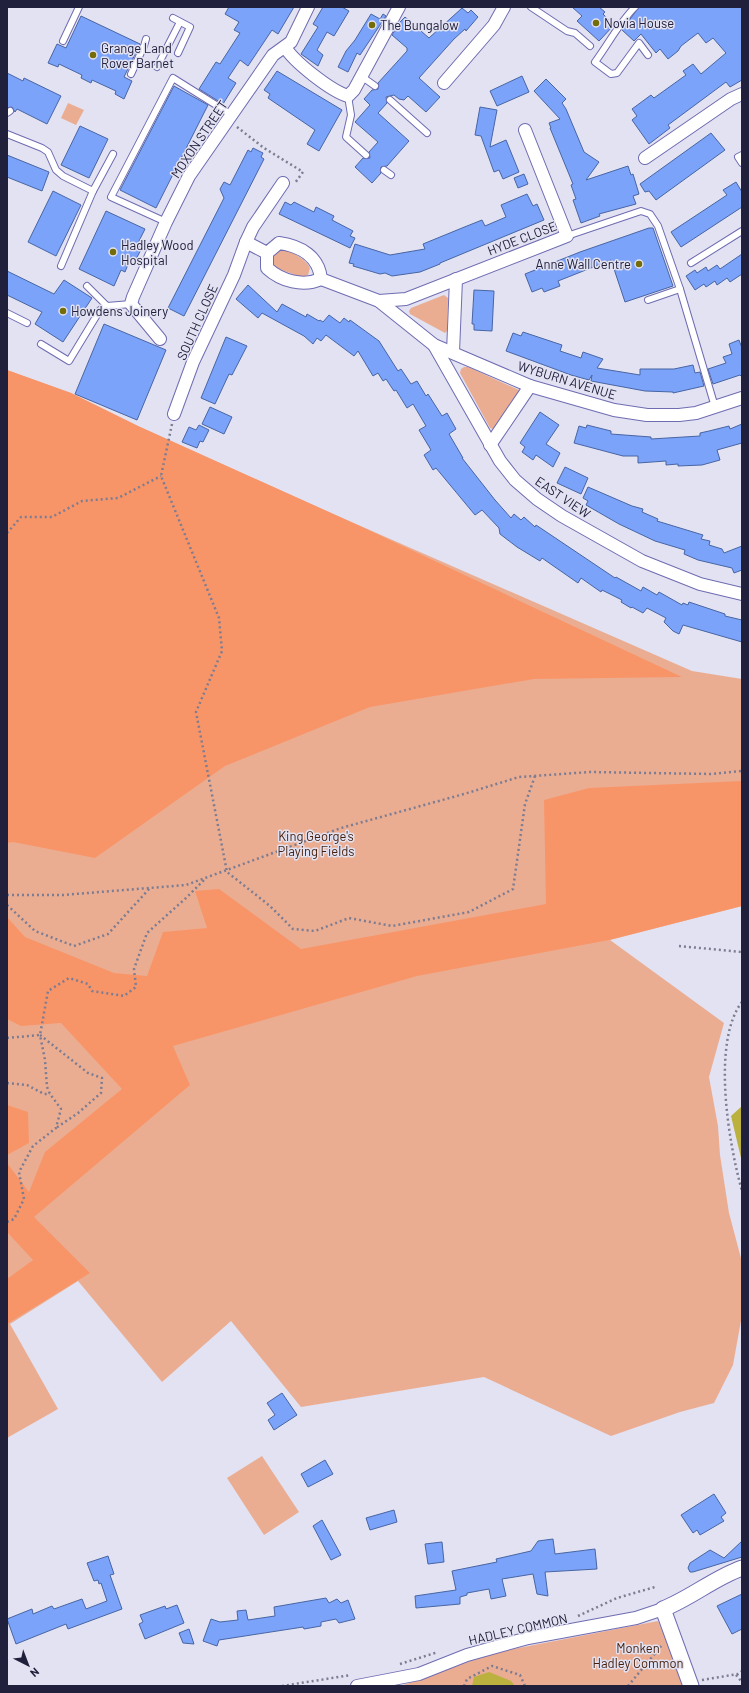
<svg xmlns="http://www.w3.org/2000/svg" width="749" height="1693" font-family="Barlow,sans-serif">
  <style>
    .green { fill: #ebad92 }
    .forest { fill: #f89568 }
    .water { fill: #bab13f }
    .building { fill: #7ba3f9; stroke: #4865a4 }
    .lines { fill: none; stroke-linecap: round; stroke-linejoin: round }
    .service-casing { stroke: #6f6cb2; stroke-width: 8 }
    .minor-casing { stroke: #6f6cb2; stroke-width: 14 }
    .tertiary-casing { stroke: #6f6cb2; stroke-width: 17 }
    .path { stroke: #7c7c92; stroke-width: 2.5; stroke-dasharray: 2 3; stroke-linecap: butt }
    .service { stroke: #fff; stroke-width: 6 }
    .minor { stroke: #fff; stroke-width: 12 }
    .tertiary { stroke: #fff; stroke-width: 15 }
    .poi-dot { fill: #736c08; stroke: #e2e2f2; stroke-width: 1.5 }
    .labels { text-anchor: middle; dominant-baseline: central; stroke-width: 3; stroke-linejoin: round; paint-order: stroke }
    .poi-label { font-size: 13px; fill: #21203c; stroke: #e2e2f2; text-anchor: start }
    .street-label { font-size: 13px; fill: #21203c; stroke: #e2e2f2 }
    .park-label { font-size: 13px; fill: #441e0b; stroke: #e2e2f2 }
  </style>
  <rect width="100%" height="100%" fill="#e2e2f2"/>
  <g class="green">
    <polygon points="68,103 84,110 76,125 61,118"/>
    <path d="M281,249C291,251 306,259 310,268L308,275L301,277L276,268L273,265L274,255Z"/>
    <polygon points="444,295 448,298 447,331 445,333 410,314 409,311 411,308"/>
    <polygon points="464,367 468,367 519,390 519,395 493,429 490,428 460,373 461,369"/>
    <polygon points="7,370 71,393 138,426 340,517 692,671 742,679 742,906 610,940 724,1023 709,1077 718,1126 720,1155 729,1213 742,1262 742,1315 733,1365 714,1403 680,1412 611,1436 484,1377 301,1407 231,1321 162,1382 78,1281 10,1324 58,1409 7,1438"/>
    <polygon points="262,1456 299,1512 264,1535 227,1478"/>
    <polygon points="658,1621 685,1686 401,1686 493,1653"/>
  </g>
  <g class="forest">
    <polygon points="7,370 71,393 138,426 360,526 682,677 534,679 370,707 225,766 95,858 13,842 7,843"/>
    <polygon points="742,781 742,906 609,940 417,976 173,1046 190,1085 34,1217 90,1273 7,1324 7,1279 33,1260 7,1232 7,1163 29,1192 45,1152 122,1089 61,1023 21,1026 7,1019 7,917 25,937 114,973 147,976 163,932 207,928 195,891 219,889 301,949 546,904 544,800 589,788"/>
    <polygon points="7,1105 28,1112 29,1143 7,1155"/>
  </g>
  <g class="water">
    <polygon points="742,1106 742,1162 731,1116"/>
    <polygon points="489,1672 511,1681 515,1686 472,1686 474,1677"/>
  </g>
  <g class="building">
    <polygon points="229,7 294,7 278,34 272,30 248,66 240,60 228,78 236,83 223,104 199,89 216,62 220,64 240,33 234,30 239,22 225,14"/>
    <polygon points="323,7 342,7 349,11 334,36 327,32 317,50 323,55 318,66 301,54 318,27 313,24"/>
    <polygon points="572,7 599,7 605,12 603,14 614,25 599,41 577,21 582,16"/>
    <polygon points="639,7 742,7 742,80 730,87 726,82 668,125 670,128 649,144 632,120 637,116 632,109 651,95 654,98 686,75 683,71 693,64 701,74 726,53 713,38 706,43 698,33 681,46 678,51 668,59 660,49 656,53 641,34 634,41 622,30"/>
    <polygon points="462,8 468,13 471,10 478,17 466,31 465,29 454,39 419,78 440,97 426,112 408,96 404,100 399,99 394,95 386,97 387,103 378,113 409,141 387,166 381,167 381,173 372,183 355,167 363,158 370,158 369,152 378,142 355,122 370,105 364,99 372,90 378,89 378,83 407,51 407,48 392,35 399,23 405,17 429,38"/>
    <polygon points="371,14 380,19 383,14 386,16 360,55 357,53 348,72 338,67 346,51 355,40"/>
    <polygon points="81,16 140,44 124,77 132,81 124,99 115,94 116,91 92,80 91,83 81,78 82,75 59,64 58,67 48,63 57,44 66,48"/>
    <polygon points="277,71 342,110 319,151 307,144 315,130 268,98 270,94 264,90"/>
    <polygon points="7,73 23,81 24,78 61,96 47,124 17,109 15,112 12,107 7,108"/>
    <polygon points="522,76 529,92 497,106 490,91"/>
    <polygon points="546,79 566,99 562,103 566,109 584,152 599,162 586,180 628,166 631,175 633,174 639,194 633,196 636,204 599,214 600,216 581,223 573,200 576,199 571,185 573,184 550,128 551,128 549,123 560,119 534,91"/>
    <polygon points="174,86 208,105 156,208 120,190"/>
    <polygon points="480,107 497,110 490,147 506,140 519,172 503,179 499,170 494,172 481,136 475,135"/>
    <polygon points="80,126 108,139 89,178 61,165"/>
    <polygon points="711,133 725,150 656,200 649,191 645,192 640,184"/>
    <polygon points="253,148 263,153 261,157 264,159 184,316 168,308 224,198 220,189 224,182 230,185 248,150 251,152"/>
    <polygon points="7,155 49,172 42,191 7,177"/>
    <polygon points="524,174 528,184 518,188 514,178"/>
    <polygon points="736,182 742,192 742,207 681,247 671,232 727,195 723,190"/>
    <polygon points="53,191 81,205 56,256 28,242"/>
    <polygon points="527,194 533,206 537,204 544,220 440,263 440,264 420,272 392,276 385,273 380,274 353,266 354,264 349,263 355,244 390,255 425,249 423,244 462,228 482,220 485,226 506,217 501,205"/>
    <polygon points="285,202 291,205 294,202 314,212 316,207 334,216 332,220 353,231 350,236 355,238 350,248 279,214"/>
    <polygon points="106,211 145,229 137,245 142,248 136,259 131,257 125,272 121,270 114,286 79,269"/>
    <polygon points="649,228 653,228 673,286 625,302 611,260 558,281 560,286 544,292 542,288 532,292 525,274 580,252"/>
    <polygon points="742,254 742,274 730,282 727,278 717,285 715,281 706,287 704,284 695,290 686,276 695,270 697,273 706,267 708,271 717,265 720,269"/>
    <polygon points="7,271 54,294 64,280 92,298 63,342 35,324 42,312 7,295"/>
    <polygon points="248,285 277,312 282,304 306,317 307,314 319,321 320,320 323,322 329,315 340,323 344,318 349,322 350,320 379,341 398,371 401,369 411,384 417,381 426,396 428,394 442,416 447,413 456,429 449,434 463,458 462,458 495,500 511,518 514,514 521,520 524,517 535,527 536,525 615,578 616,577 641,591 643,587 657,595 659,592 682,605 683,603 688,605 689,602 725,614 725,616 742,620 742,642 683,625 679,634 673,631 664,622 666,618 647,608 643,613 632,607 631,608 621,602 622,600 602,590 601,592 581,578 578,583 542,558 540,561 517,547 500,534 499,528 482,510 475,515 436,468 433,470 424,455 431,450 419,430 426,426 413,404 407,408 396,390 394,391 386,379 383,381 378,373 373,376 358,351 354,356 326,335 321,341 317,338 313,344 304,336 262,313 258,318 236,299"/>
    <polygon points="474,290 494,291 492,331 474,330 474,324 472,324"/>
    <polygon points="104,324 166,350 137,420 75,394"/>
    <polygon points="523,332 562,345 560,351 581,358 583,352 603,359 597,368 640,375 640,369 674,369 693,365 695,373 700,372 704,386 673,393 673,392 645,391 591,381 592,375 589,380 571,375 506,351 513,333 521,336"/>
    <polygon points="226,337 247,346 232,375 229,374 215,404 201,398"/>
    <polygon points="739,340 742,348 742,377 740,375 713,384 708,369 726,363 723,357 732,354 729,344"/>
    <polygon points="210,407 232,417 224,434 202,424"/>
    <polygon points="540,412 559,425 546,444 560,453 553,467 536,455 533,460 522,452 525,447 520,443"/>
    <polygon points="742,424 742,443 717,450 720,460 702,465 678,466 678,464 666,465 666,461 638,463 638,456 623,456 574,443 579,426 586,428 587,425 611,431 611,434 651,437 651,439 700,436 700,433 709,431 729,426 730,429"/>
    <polygon points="199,425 209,430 203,442 200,441 197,448 182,442 189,427 196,430"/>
    <polygon points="565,467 588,478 581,494 557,483"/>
    <polygon points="588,487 632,506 643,509 642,512 658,519 657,521 703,535 701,539 710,541 709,545 722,549 724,553 742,546 742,570 734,573 732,568 698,560 684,554 685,550 655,541 619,524 586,505 588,501 583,498"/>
    <polygon points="282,1393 297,1415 274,1430 268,1420 275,1415 267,1403"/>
    <polygon points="325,1460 333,1474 308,1487 301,1474"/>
    <polygon points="714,1494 726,1513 721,1517 724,1521 700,1535 697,1530 693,1533 681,1515"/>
    <polygon points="394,1510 397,1522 370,1530 366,1518"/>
    <polygon points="322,1520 341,1555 331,1560 313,1526"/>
    <polygon points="553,1539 555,1554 595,1549 597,1569 545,1572 548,1596 537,1594 533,1574 502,1579 506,1596 491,1599 489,1589 467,1593 467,1595 460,1597 460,1604 416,1608 415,1596 456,1590 452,1571 497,1562 496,1559 531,1551 538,1541"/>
    <polygon points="742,1541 742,1557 693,1572 690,1572 688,1568 690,1563 710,1550 724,1558"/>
    <polygon points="442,1542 444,1562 428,1564 425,1544"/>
    <polygon points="108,1556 114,1574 110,1575 122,1609 68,1629 66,1624 16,1644 7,1619 32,1609 33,1614 52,1606 54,1609 82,1599 86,1609 107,1601 101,1583 99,1584 98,1580 94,1581 87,1563"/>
    <polygon points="742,1594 742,1629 732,1634 717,1606"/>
    <polygon points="326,1598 329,1603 337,1599 341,1603 348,1600 355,1619 339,1623 336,1619 321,1622 321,1626 304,1629 303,1627 219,1640 217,1646 203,1641 211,1619 220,1622 238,1620 237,1611 246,1610 248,1620 275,1616 274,1607"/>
    <polygon points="177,1605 184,1623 145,1639 139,1624 143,1622 140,1615 165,1606 166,1609"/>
    <polygon points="189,1629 194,1644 183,1643 179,1633"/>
  </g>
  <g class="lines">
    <g class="service-casing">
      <g id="service">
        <polyline points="531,7 567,31 575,33 590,46"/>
        <path d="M635,7C619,23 609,43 595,62L611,74L617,73L639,43L648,55"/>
        <polyline points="173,18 190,27 178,53"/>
        <polyline points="63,41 79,7"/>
        <polyline points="157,67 180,22"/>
        <polyline points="131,74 144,46 146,39"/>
        <polyline points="361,76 375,86"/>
        <polyline points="348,96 351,115 346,137 366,155"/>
        <polyline points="390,100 427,133"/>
        <polyline points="7,113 10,111"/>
        <polyline points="7,134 42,148 48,152 56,170 63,176 93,191 61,266"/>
        <polyline points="742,155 738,157 742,163"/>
        <polyline points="384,170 391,175"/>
        <polyline points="93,191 113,154"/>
        <polyline points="166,222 111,197 173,78 232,115"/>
        <polyline points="567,236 641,211 650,214 658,226 680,289 715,407"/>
        <polyline points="691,263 742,231"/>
        <polyline points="87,286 107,306 131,304"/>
        <polyline points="648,300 680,289"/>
        <polyline points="7,313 27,323"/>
        <polyline points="41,344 69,361 100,310 107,306"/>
      </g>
    </g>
    <g class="minor-casing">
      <g id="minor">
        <path d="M285,47C294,62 331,91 348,96L354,90L399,7"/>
        <polyline points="444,83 494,25 504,7"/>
        <polyline points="645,158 731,99 742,94"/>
        <path d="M246,242L267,253L279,243C301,246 319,257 321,279L379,301L434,345L530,386L614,410L647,415H679L696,413L742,398"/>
        <path d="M267,253V268C281,281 303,287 321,279"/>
        <polyline points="379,301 406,299 567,236 525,130"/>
        <polyline points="160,339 131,304 133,297 166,222 189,176 273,55 291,42 308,7"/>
        <polyline points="434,345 500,461 515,480 537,499 562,516 642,561 700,584 742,594"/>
        <polyline points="453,352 456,279"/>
        <polyline points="174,414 193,362 234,275 246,242 253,227 283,183"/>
        <polyline points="490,445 530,386"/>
        <polyline points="357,1686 419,1674 467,1655 528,1638 636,1618 663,1609"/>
      </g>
    </g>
    <g class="tertiary-casing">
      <path id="tertiary" d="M691,1686L663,1609C691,1598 714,1578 742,1568"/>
    </g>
    <g class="path">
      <polyline points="237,127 264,148 303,172 295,183"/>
      <polyline points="172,424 161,476 219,618 222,651 196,712 227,872 270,906 293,929 315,931 349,918 392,926 469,912 513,889 525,804 535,776"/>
      <polyline points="7,533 21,517 52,517 82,501 118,498 161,476"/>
      <polyline points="7,895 63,895 186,885 341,828 464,794 519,777 590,772 712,774 742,771"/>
      <polyline points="7,905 35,931 74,946 108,934 150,888"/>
      <polyline points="679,946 742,952"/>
      <path d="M742,1002C711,1042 729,1145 742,1191"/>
      <polyline points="40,1035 88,1073 102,1078 101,1093 78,1113 56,1128"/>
      <polyline points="7,1038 40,1035 48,991 69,978 88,984 92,991 124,996 136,987 134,969 147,933 186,898 204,880"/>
      <polyline points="7,1083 27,1085 44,1094 50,1094"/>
      <polyline points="7,1222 14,1219 24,1199 19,1172 33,1146 56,1128 61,1109 50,1094 47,1087 45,1060 40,1035"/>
      <polyline points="578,1616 617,1598 655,1587"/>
      <polyline points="400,1664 438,1652"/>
      <polyline points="736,1675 742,1682"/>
      <polyline points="702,1680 738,1674 742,1671"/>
      <polyline points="282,1686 351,1675"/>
      <polyline points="464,1686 467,1679 492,1666 520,1675 525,1686"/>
      <polyline points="628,1686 662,1645"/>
    </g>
    <use href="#service" class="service"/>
    <use href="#minor" class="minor"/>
    <use href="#tertiary" class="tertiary"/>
  </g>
  <g class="poi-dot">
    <circle cx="596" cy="23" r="4"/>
    <circle cx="372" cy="25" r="4"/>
    <circle cx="93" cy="55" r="4"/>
    <circle cx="113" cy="252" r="4"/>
    <circle cx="639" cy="264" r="4"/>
    <circle cx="63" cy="311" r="4"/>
  </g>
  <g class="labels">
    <g class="poi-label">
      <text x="604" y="23">Novia House</text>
      <text x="380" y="25">The Bungalow</text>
      <text x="101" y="48">Grange Land<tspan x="101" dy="15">Rover Barnet</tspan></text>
      <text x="121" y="245">Hadley Wood<tspan x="121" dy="15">Hospital</tspan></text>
      <text x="631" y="264" text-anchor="end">Anne Wall Centre</text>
      <text x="71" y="311">Howdens Joinery</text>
    </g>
    <g class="street-label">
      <text transform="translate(199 139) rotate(-56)">MOXON STREET</text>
      <text transform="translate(522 238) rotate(-21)">HYDE CLOSE</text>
      <text transform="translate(197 322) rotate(-66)">SOUTH CLOSE</text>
      <text transform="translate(567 380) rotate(17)">WYBURN AVENUE</text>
      <text transform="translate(563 497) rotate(34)">EAST VIEW</text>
      <text transform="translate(518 1629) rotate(-13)">HADLEY COMMON</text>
    </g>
    <g class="park-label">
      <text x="316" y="836">King George's<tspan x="316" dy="15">Playing Fields</tspan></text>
      <text x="638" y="1648">Monken<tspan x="638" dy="15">Hadley Common</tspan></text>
    </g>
  </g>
  <rect width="749" height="1693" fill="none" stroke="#21203c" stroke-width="16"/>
  <g transform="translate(28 1665) rotate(138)" stroke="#e2e2f2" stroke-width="3" paint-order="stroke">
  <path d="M0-3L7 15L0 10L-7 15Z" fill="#21203c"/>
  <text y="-6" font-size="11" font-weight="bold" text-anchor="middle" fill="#21203c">N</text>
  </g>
</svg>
